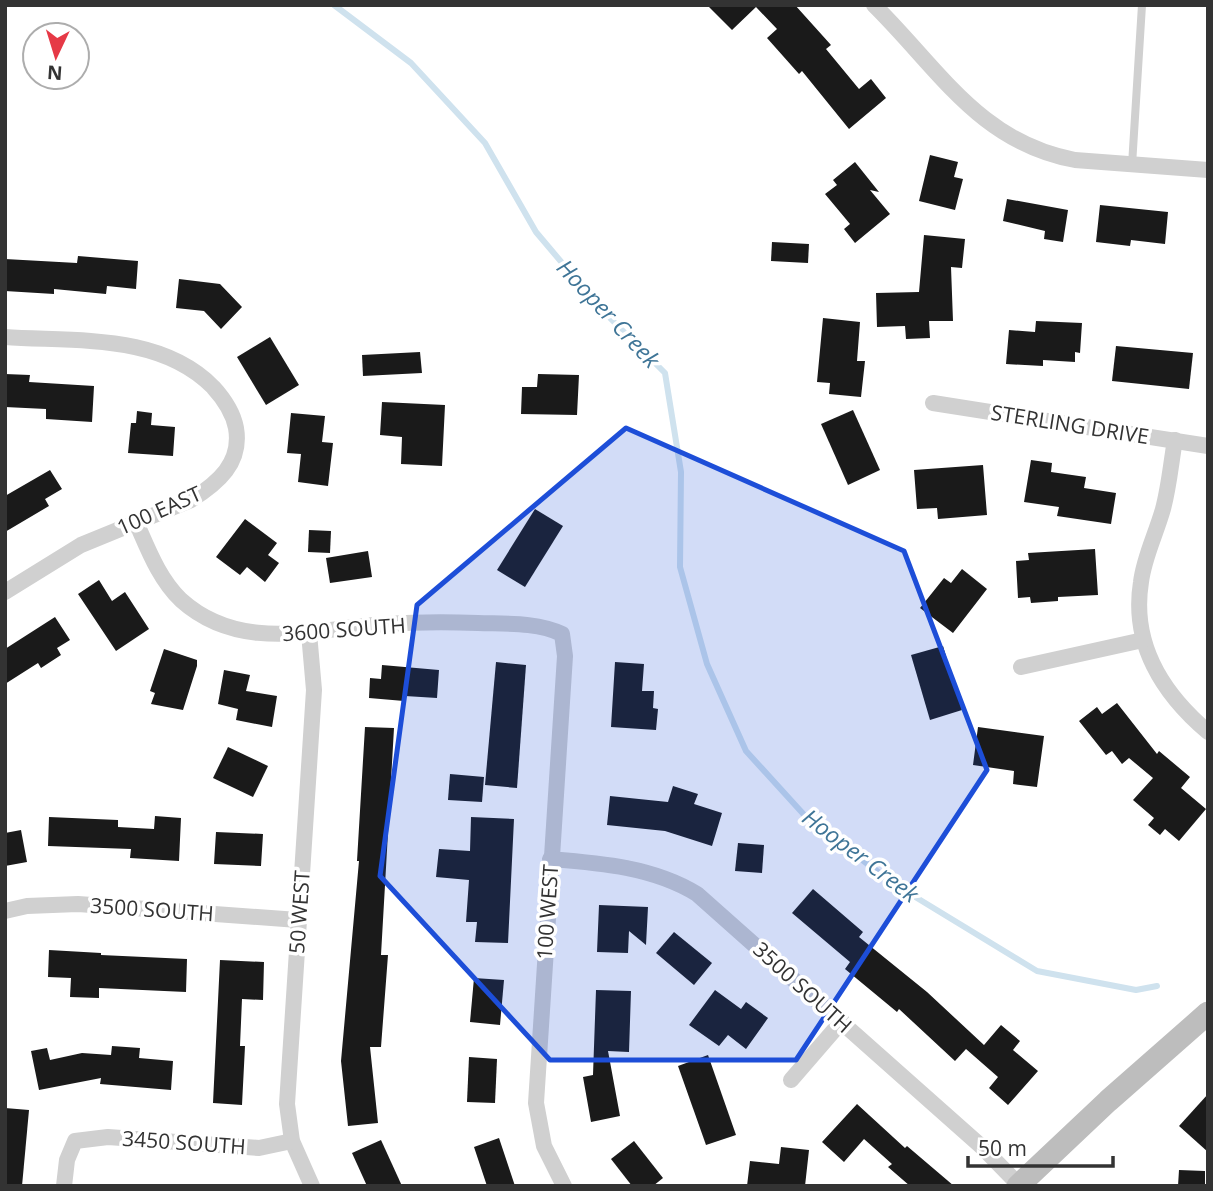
<svg xmlns="http://www.w3.org/2000/svg" width="1213" height="1191" font-family="'Open Sans',sans-serif">
  <style>
    .lines { fill: none; stroke-linecap: round; stroke-linejoin: round }
    .stream { stroke: #cfe2ee; stroke-width: 6 }
    .building { fill: #1a1a1a }
    .lane { stroke: #d0d0d0; stroke-width: 8 }
    .street { stroke: #d0d0d0; stroke-width: 16 }
    .secondary { stroke: #bdbdbd; stroke-width: 23 }
    .marked { fill: #1d4ed8; fill-opacity: 0.2; stroke: #1d4ed8; stroke-width: 5; stroke-linejoin: round }
    .labels { text-anchor: middle; dominant-baseline: central; stroke-width: 7; stroke-linejoin: round; paint-order: stroke }
    .street-label { font-size: 21px; fill: #333; stroke: #fff }
    .water-label { font-size: 23px; font-style: italic; fill: #3f7597; stroke: #fff }
  </style>
  <rect width="100%" height="100%" fill="#fff"/>
  <g class="lines">
    <polyline class="stream" points="334,5 411,63 485,143 536,232 601,309 665,373 681,472 680,567 707,664 746,751 807,818 894,884 1037,971 1136,990 1157,986"/>
  </g>
  <g class="building">
    <polygon points="707,5 795,5 831,45 826,49 859,89 871,79 886,98 849,129 802,71 799,74 767,38 777,29 756,7 732,30"/>
    <polygon points="930,155 958,162 954,177 963,179 955,210 919,201"/>
    <polygon points="855,162 879,192 870,190 890,214 855,243 844,229 850,224 825,194 837,185 833,180"/>
    <polygon points="1007,199 1068,210 1063,242 1044,239 1045,231 1003,221"/>
    <polygon points="1100,205 1168,212 1165,244 1131,240 1130,246 1096,242"/>
    <polygon points="924,235 965,239 962,268 951,267 953,321 929,321 930,338 906,339 905,326 877,327 876,293 919,292"/>
    <polygon points="772,242 809,244 808,263 771,261"/>
    <polygon points="78,256 138,261 136,289 107,286 106,294 54,289 54,294 5,291 5,259 77,263"/>
    <polygon points="179,279 220,284 242,307 221,329 204,311 176,308"/>
    <polygon points="823,318 860,322 857,361 865,361 861,397 829,394 830,383 817,382"/>
    <polygon points="1036,321 1082,323 1080,353 1075,352 1075,362 1043,360 1043,366 1006,364 1009,330 1035,332"/>
    <polygon points="270,337 299,385 266,405 237,357"/>
    <polygon points="1116,346 1193,353 1189,389 1112,381"/>
    <polygon points="420,352 422,373 363,376 362,355"/>
    <polygon points="5,374 30,375 29,382 94,386 92,422 46,419 46,409 5,407"/>
    <polygon points="538,374 579,375 577,415 521,414 522,387 537,387"/>
    <polygon points="382,402 445,405 442,466 401,464 402,437 380,435"/>
    <polygon points="853,410 880,470 848,485 821,424"/>
    <polygon points="137,411 152,413 151,425 175,427 173,456 128,453 131,423 136,423"/>
    <polygon points="291,413 325,416 322,442 333,443 328,486 298,482 301,454 287,453"/>
    <polygon points="1031,460 1052,463 1051,472 1086,477 1084,488 1116,493 1111,524 1057,516 1059,507 1024,502"/>
    <polygon points="983,465 987,515 938,519 937,508 917,509 914,470"/>
    <polygon points="50,470 62,489 45,499 49,506 5,532 5,496"/>
    <polygon points="535,509 563,526 525,587 497,570"/>
    <polygon points="245,519 277,543 268,555 279,563 265,582 247,567 240,575 216,557"/>
    <polygon points="309,530 331,531 330,553 308,552"/>
    <polygon points="1095,549 1098,595 1058,597 1058,601 1031,603 1030,597 1018,598 1016,561 1029,560 1028,553"/>
    <polygon points="368,551 372,577 330,583 326,558"/>
    <polygon points="962,569 987,589 953,633 920,608 944,578 951,583"/>
    <polygon points="99,580 112,601 125,592 149,629 116,651 78,594"/>
    <polygon points="55,617 70,640 57,648 61,655 41,668 38,663 5,684 5,649"/>
    <polygon points="943,646 962,710 930,720 911,655"/>
    <polygon points="164,649 197,660 197,666 183,710 151,704 155,693 150,691"/>
    <polygon points="496,662 526,665 517,788 485,785"/>
    <polygon points="615,662 644,664 642,691 654,691 653,708 658,709 656,730 611,727"/>
    <polygon points="382,665 439,670 437,698 405,696 404,701 369,698 370,678 381,679"/>
    <polygon points="224,670 250,675 246,691 277,696 272,727 236,720 238,709 218,704"/>
    <polygon points="1117,703 1157,754 1159,751 1190,777 1181,788 1206,809 1179,841 1165,829 1160,835 1148,825 1154,818 1133,800 1153,778 1129,758 1122,764 1112,751 1106,755 1079,721 1097,707 1102,714"/>
    <polygon points="365,727 394,728 381,955 388,955 381,1047 370,1047 378,1123 348,1126 341,1061 359,861 357,861"/>
    <polygon points="978,727 1044,736 1037,787 1013,784 1014,771 973,765"/>
    <polygon points="228,747 268,766 253,797 213,778"/>
    <polygon points="450,774 484,777 482,802 448,800"/>
    <polygon points="673,786 698,794 694,804 722,813 712,846 665,831 607,825 610,796 668,802"/>
    <polygon points="155,816 181,818 179,861 130,858 131,849 48,846 49,817 118,820 118,827 154,829"/>
    <polygon points="471,817 514,819 508,943 475,942 477,922 466,922 469,880 436,877 439,849 470,851"/>
    <polygon points="21,830 27,862 5,866 5,833"/>
    <polygon points="216,832 263,834 261,866 214,864"/>
    <polygon points="738,843 764,845 762,873 735,871"/>
    <polygon points="813,889 863,932 859,937 927,992 984,1045 1001,1025 1020,1041 1013,1050 1038,1071 1008,1105 989,1088 998,1077 966,1049 955,1061 899,1009 897,1012 845,969 850,962 792,913"/>
    <polygon points="599,905 648,907 646,945 629,931 628,953 597,952"/>
    <polygon points="674,932 712,963 694,985 656,953"/>
    <polygon points="49,950 101,953 101,955 187,959 186,992 99,988 99,998 70,997 71,978 48,977"/>
    <polygon points="220,960 264,962 263,1000 242,999 240,1046 245,1046 242,1105 213,1103"/>
    <polygon points="474,978 504,980 500,1025 470,1022"/>
    <polygon points="596,990 631,991 629,1052 608,1051 620,1116 591,1122 583,1077 593,1075"/>
    <polygon points="715,990 741,1009 746,1002 768,1018 746,1049 728,1035 719,1046 689,1025"/>
    <polygon points="112,1046 140,1048 139,1058 173,1061 171,1090 100,1084 101,1078 39,1090 31,1051 47,1048 50,1060 82,1053 111,1055"/>
    <polygon points="708,1055 736,1135 706,1145 678,1066"/>
    <polygon points="469,1057 497,1059 495,1103 467,1102"/>
    <polygon points="1208,1094 1208,1152 1179,1126"/>
    <polygon points="857,1104 905,1148 907,1146 954,1186 910,1186 888,1167 892,1164 864,1139 844,1162 822,1142"/>
    <polygon points="5,1108 29,1110 22,1186 5,1186"/>
    <polygon points="499,1138 515,1186 487,1186 474,1147"/>
    <polygon points="381,1140 402,1186 367,1186 352,1153"/>
    <polygon points="634,1141 663,1178 653,1186 632,1186 611,1159"/>
    <polygon points="781,1147 809,1150 805,1186 747,1186 750,1161 779,1164"/>
    <polygon points="1179,1170 1205,1171 1205,1186 1178,1186"/>
  </g>
  <g class="lines">
    <polyline class="lane" points="1132,165 1142,5"/>
    <g class="street">
      <path d="M874,5C939,69 979,142 1075,160L1208,170"/>
      <path d="M5,337C75,342 160,333 213,387C224,399 233,412 236,428C242,463 218,483 191,500L81,545L5,592"/>
      <polyline points="933,403 1208,446"/>
      <path d="M1175,440C1171,463 1169,487 1163,509C1156,534 1144,557 1141,582C1131,644 1163,694 1208,732"/>
      <path d="M136,522C148,549 159,579 181,600C241,654 317,628 387,624C417,622 448,622 478,623C505,624 537,622 562,634L565,656L536,1103L544,1146L564,1186"/>
      <polyline points="309,633 314,690 287,1104 292,1141 312,1186"/>
      <polyline points="1021,667 1143,640"/>
      <path d="M550,859C600,863 653,867 697,894L982,1147L1019,1185"/>
      <polyline points="5,911 27,906 78,904 298,920"/>
      <polyline points="791,1080 842,1021"/>
      <polyline points="64,1186 67,1160 75,1141 108,1137 259,1148 292,1141"/>
    </g>
    <polyline class="secondary" points="1018,1186 1108,1101 1208,1013"/>
  </g>
  <path class="marked" d="M626,428L904,551L987,770L796,1060H550L380,876L417,605Z"/>
  <g class="labels">
    <g class="street-label">
      <text transform="translate(1070 424) rotate(9)">STERLING DRIVE</text>
      <text transform="translate(159 510) rotate(-24)">100 EAST</text>
      <text transform="translate(344 629) rotate(-4)">3600 SOUTH</text>
      <text transform="translate(152 909) rotate(4)">3500 SOUTH</text>
      <text transform="translate(299 912) rotate(-86)">50 WEST</text>
      <text transform="translate(547 912) rotate(-86)">100 WEST</text>
      <text transform="translate(803 987) rotate(42)">3500 SOUTH</text>
      <text transform="translate(184 1142) rotate(4)">3450 SOUTH</text>
    </g>
    <g class="water-label">
      <text transform="translate(609 313) rotate(47)">Hooper Creek</text>
      <text transform="translate(861 855) rotate(37)">Hooper Creek</text>
    </g>
  </g>
  <rect width="1213" height="1191" fill="none" stroke="#333333" stroke-width="14"/>
  <g transform="translate(56 56) rotate(184)"><circle r="33" fill="#ffffff" stroke="#adadad" stroke-width="2"/>
  <path d="M0-5L12 26L0 18L-12 26Z" fill="#e63946"/>
  <text y="-10" font-size="19" font-weight="bold" text-anchor="middle" fill="#333333">N</text>
  </g>
  <path d="M968 1156v10h145v-10" fill="none" stroke="#333333" stroke-width="3.5"/>
  <text x="978" y="1156" font-size="21" fill="#333333" stroke="#ffffff" stroke-width="5" paint-order="stroke">50 m</text>
</svg>
